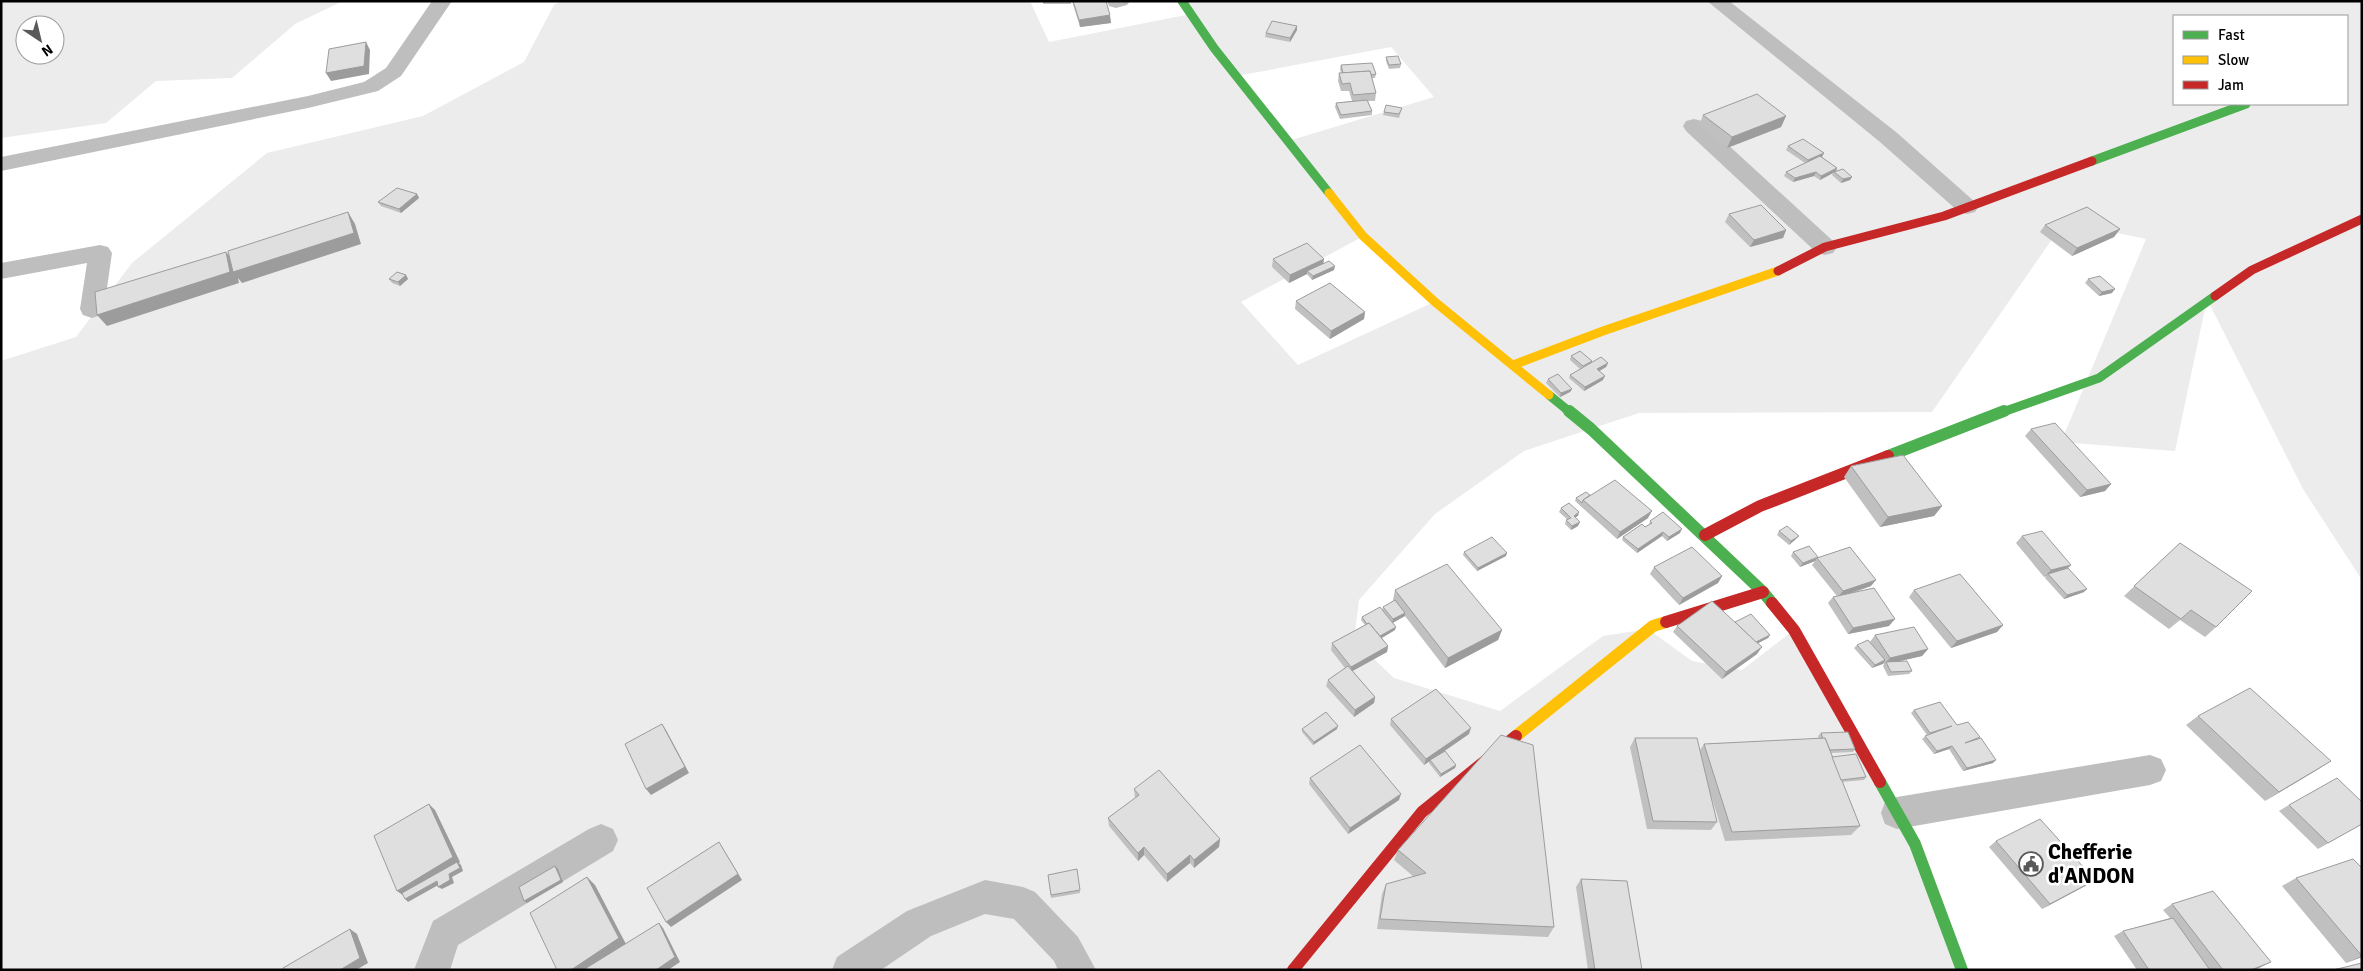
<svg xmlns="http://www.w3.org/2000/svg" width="2363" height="971" font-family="Signika,sans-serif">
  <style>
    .green { fill: #ececec; fill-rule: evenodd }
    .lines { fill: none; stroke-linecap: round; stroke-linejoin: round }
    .street { fill: #bebebe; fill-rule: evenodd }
    .fast-far1 { stroke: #4caf50; stroke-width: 9 }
    .fast { stroke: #4caf50; stroke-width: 12 }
    .slow-far1 { stroke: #ffc107; stroke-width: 9 }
    .slow { stroke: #ffc107; stroke-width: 12 }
    .jam-far1 { stroke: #c62828; stroke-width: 9 }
    .jam { stroke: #c62828; stroke-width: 12 }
    .wall { fill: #c0c0c0 }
    .shaded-wall { fill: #9c9c9c }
    .building { fill: #dfdfdf; stroke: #9c9c9c }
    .labels { text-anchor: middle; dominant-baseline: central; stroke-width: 5; stroke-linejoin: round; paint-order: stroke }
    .near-poi-label { font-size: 21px; font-weight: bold; fill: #000; stroke: #fff; text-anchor: start }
  </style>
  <rect width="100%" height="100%" fill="#fff"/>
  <g class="green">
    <path d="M1,1H343L295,24L232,78L156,81L106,123L1,138ZM25,25H55V55H25Z"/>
    <path d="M561,1H1030L1049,42L1191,14L1182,1H2362V580L2303,489L2207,299L2175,451L2061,442L2146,239L2064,222L1932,412L1639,413L1524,451L1435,514L1359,600L1354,640L1394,678L1500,711L1603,636L1648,629L1692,661L1742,670L1794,630L1915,844L1957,970H1V361L76,337L132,263L267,153L423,116L524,62L554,5ZM2174,16H2347V104H2174ZM1391,47L1434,97L1288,141L1237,76ZM1362,237L1434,302L1298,365L1241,302Z"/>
  </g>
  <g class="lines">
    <g class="street">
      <polygon points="432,1 452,1 401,76 378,91 308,108 1,171 1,157 308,96 364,82 386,68"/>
      <polygon points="1107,1 1130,1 1127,5 1116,8 1109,6"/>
      <polygon points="1707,1 1729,1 1896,132 1975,202 1978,207 1975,212 1967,214 1959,212 1880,142"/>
      <polygon points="1694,119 1702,121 1833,241 1837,247 1833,253 1825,255 1817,253 1686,131 1683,126 1686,121"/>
      <polygon points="100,245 108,247 112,253 104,309 101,315 92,318 83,315 80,309 87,263 1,279 1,263"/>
      <polygon points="2150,755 2161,759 2166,770 2161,781 2150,785 1897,829 1885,824 1881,813 1885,802 1897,797"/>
      <polygon points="601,824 613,829 618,840 613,851 458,945 450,970 414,970 433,921 589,829"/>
      <polygon points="985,880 1023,887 1035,892 1078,937 1096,970 1058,970 1054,961 1014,919 985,914 931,936 881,970 832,970 837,957 907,911"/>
    </g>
    <g class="fast-far1">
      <polyline points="1182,1 1214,48 1329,193"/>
      <polyline points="2092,161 2246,104"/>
      <polyline points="1549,395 1571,413"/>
      <polyline points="2000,413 2099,378 2215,296"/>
    </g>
    <g class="fast">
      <polyline points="1569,411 1591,429 1763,592 1772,603"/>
      <polyline points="1888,456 2004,411"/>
      <polyline points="1880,782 1915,844 1962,970"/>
    </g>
    <g class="slow-far1">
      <polyline points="1329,193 1363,236 1435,302 1549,395"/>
      <polyline points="1513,365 1603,331 1778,271"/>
    </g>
    <polyline class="slow" points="1516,736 1653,626 1666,622"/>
    <g class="jam-far1">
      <polyline points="1778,271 1825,247 1944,216 2092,161"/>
      <polyline points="2215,296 2252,270 2362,219"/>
    </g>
    <g class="jam">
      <polyline points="1705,535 1760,506 1888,456"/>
      <polyline points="1772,603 1794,630 1880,782"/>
      <polyline points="1666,622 1763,592"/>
      <polyline points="1293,970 1422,812 1516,736"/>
    </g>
  </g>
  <g class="wall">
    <rect x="1043" y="1" width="28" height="3"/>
    <polygon points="1072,1 1106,1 1111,23 1080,27"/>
    <polygon points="1297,26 1297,30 1290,42 1265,37 1266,33"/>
    <polygon points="1386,57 1401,64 1400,68 1389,69 1386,61"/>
    <polygon points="1341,65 1376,74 1375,78 1372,78 1376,93 1375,101 1368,101 1372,111 1372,115 1340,119 1335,107 1336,103 1352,101 1349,91 1341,91 1338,81 1339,73 1341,73 1340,69"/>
    <polygon points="1402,108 1399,118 1383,115 1384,112"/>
    <polygon points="1703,115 1786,116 1781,127 1727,148 1699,126"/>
    <polygon points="1788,146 1824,153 1821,157 1837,168 1836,171 1852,177 1850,180 1841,183 1832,175 1833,173 1820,180 1814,176 1793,182 1784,176 1786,172 1805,163 1786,150"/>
    <polygon points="417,194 419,198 401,213 381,206 378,202"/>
    <polygon points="1729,214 1786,230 1783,238 1750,247 1725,222"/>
    <polygon points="2045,225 2120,229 2114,237 2072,256 2040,232"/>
    <polygon points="1273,259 1323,264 1334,270 1312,280 1307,274 1289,283 1272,267"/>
    <polygon points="406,275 408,279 400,286 392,283 389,279"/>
    <polygon points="2088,279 2112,293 2099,296 2085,283"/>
    <polygon points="1296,301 1365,312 1364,319 1330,339 1295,309"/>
    <polygon points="1571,356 1592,361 1592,362 1608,363 1606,367 1599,371 1603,380 1584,391 1569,378 1570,375 1580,369 1570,360"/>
    <polygon points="1548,379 1572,389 1570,392 1560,397 1546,383"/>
    <polygon points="2031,429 2111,484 2105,491 2080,497 2025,436"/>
    <polygon points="1851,466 1942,506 1934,516 1880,527 1844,477"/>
    <polygon points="1590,495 1648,518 1617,539 1575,501 1576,498"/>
    <polygon points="1561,508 1578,516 1575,517 1578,526 1571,530 1565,524 1566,520 1568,520 1559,512"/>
    <polygon points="1650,521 1680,533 1667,541 1662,536 1637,553 1622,540 1623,537 1649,525"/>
    <polygon points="1779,531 1796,539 1789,545 1777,535"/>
    <polygon points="2022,536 2071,565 2068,568 2084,592 2064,599 2045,578 2046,576 2044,577 2016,543"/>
    <polygon points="2180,543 2216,627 2205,637 2180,620 2169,629 2124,596"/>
    <polygon points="1464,552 1506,556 1477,571 1463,555"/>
    <polygon points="1793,552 1818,557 1871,586 1853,593 1889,626 1848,634 1828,603 1833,597 1837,596 1812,565 1815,561 1800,567 1791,556"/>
    <polygon points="1654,567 1722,576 1718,583 1679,605 1650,574"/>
    <polygon points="1395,590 1502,630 1498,640 1445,668 1405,616 1393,623 1395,630 1382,638 1388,646 1387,652 1352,671 1375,697 1374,703 1354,717 1326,686 1328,680 1345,668 1331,650 1332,643 1365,625 1361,620 1362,617 1382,610 1383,607 1393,601 1393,600"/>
    <polygon points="1914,590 2003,625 1997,632 1951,648 1909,597"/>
    <polygon points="1735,622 1770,635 1768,638 1758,643 1757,654 1722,679 1673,632 1677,626"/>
    <polygon points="1875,635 1928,649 1922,656 1896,662 1912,671 1909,674 1888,676 1883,666 1884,664 1883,663 1872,668 1854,648 1857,645 1870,642"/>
    <polygon points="1914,710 1957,725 1980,737 1977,739 1993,763 1963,771 1949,749 1934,754 1922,739 1927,735 1911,713"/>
    <polygon points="2198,716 2331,761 2265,801 2186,725"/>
    <polygon points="1391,719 1469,734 1443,752 1456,765 1455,768 1440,777 1429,763 1429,761 1424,765 1390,725"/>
    <polygon points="1302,729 1337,729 1313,745 1302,732"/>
    <polygon points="1821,733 1855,749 1853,752 1831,753 1832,757 1866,777 1864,780 1842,782 1860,826 1851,835 1725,841 1711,795 1717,822 1711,830 1647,829 1630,747 1635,738 1700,750 1704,744 1819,739 1818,736"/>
    <polygon points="1310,778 1399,800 1348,834 1309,784"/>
    <polygon points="1134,789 1220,839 1219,847 1194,868 1190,863 1167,882 1144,855 1138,861 1109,826 1108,818 1135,798"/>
    <polygon points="2289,805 2362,824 2318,849 2279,811"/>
    <polygon points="1996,841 2087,885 2042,909 1989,847"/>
    <polygon points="1398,850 1554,927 1548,937 1377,929 1382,894 1386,884 1414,877 1394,860"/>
    <polygon points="2362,868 2362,957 2346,963 2282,886 2296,878"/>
    <polygon points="1077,869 1080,893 1051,898 1048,875"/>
    <polygon points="1581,879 1642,970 1588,970 1576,887"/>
    <polygon points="2172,904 2271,962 2254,970 2137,970 2114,936 2123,931 2170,918 2163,910"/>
  </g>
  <g class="shaded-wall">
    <polygon points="1110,15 1111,23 1080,27 1079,20"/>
    <polygon points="1297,26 1297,30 1290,42 1290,38"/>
    <polygon points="366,42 370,50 369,74 331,81 326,73"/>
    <polygon points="1786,116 1781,127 1727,148 1732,137"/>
    <polygon points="1824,153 1822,157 1806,164 1808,160"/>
    <polygon points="1837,168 1836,172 1834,172 1833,173 1820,180 1821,176"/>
    <polygon points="1816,172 1814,176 1793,182 1795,178"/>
    <polygon points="1852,177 1850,180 1841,183 1843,179"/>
    <polygon points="417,194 419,198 401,213 399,209"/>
    <polygon points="348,212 355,224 361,244 242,283 238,278 239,283 107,326 97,315 226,252 235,263"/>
    <polygon points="2120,229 2114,237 2072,256 2077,248"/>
    <polygon points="1786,230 1783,238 1750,247 1754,240"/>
    <polygon points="1324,259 1323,267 1307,271 1307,274 1289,283 1290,275"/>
    <polygon points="1335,266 1334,270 1312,280 1313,276"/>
    <polygon points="406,275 408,279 400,286 398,282"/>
    <polygon points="2115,289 2112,293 2099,296 2102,292"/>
    <polygon points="1365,312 1364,319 1330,339 1331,331"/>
    <polygon points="1608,363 1606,367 1596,373 1597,369"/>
    <polygon points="1605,376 1603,380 1584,391 1585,387"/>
    <polygon points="1572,389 1570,392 1560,397 1561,393"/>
    <polygon points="2111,484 2105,491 2080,497 2087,490"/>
    <polygon points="1942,506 1934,516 1880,527 1888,517"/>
    <polygon points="1652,511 1648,518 1617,539 1620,532"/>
    <polygon points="1579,512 1578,516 1572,519 1574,516"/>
    <polygon points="1580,522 1578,526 1571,530 1572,526"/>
    <polygon points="1682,529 1680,533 1667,541 1669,537"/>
    <polygon points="1663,532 1662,536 1637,553 1638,549"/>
    <polygon points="1799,536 1796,539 1789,545 1791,541"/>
    <polygon points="1507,553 1506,556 1477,571 1478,568"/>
    <polygon points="1817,558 1815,561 1800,567 1803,563"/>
    <polygon points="2071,565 2064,571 2048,574 2046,576 2044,577 2051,570"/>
    <polygon points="1722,576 1718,583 1679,605 1683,598"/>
    <polygon points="1876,580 1871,586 1838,597 1843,591"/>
    <polygon points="2087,589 2084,592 2064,599 2067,595"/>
    <polygon points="1405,613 1405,616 1392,623 1393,619"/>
    <polygon points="1895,619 1889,626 1848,634 1853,628"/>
    <polygon points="2003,625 1997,632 1951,648 1957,641"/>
    <polygon points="1396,627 1395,630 1378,640 1379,637"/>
    <polygon points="1502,630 1498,640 1445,668 1448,658"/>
    <polygon points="1770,635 1768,638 1751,647 1753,643"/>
    <polygon points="1388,646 1387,652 1349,673 1351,667"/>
    <polygon points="1762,647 1757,654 1722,679 1726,672"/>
    <polygon points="1928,649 1922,656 1887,664 1886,662 1884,664 1890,658"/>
    <polygon points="1885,660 1883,664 1872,668 1875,665"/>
    <polygon points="1375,697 1374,703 1354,717 1355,710"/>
    <polygon points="662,724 666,730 689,773 651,795 646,789"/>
    <polygon points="1338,726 1337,729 1313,745 1314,742"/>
    <polygon points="1471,728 1469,734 1424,765 1426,759"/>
    <polygon points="1952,746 1949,749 1934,754 1937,751"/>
    <polygon points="1996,760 1993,763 1963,771 1967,768"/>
    <polygon points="2331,761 2317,770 2265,801 2279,792"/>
    <polygon points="1456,765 1455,768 1440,777 1441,774"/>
    <polygon points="1401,794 1399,800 1348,834 1350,828"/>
    <polygon points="429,804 435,810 460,862 459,863 461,865 463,871 452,877 454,883 442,889 438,887 449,874 404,896 397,891"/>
    <polygon points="1220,839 1219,847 1194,868 1194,860"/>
    <polygon points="719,842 742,880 671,927 666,922"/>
    <polygon points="1144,847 1144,855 1138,861 1138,853"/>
    <polygon points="1190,855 1190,863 1167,882 1167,874"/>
    <polygon points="555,866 558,869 563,882 527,903 524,901"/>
    <polygon points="587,877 595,885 627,946 590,970 571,970"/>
    <polygon points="2095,880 2087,885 2042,909 2050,904"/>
    <polygon points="437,881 440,884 408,902 405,899"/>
    <polygon points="659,923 663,928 680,962 668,970 656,970"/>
    <polygon points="350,929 357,934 368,963 356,970 340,970"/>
    <polygon points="2362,956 2362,957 2346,963"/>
    <polygon points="2271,962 2261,967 2254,970 2251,970"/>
  </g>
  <g class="building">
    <polygon points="1073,1 1106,1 1110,15 1079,20"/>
    <polygon points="1272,21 1297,26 1290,38 1266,33"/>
    <polygon points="366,42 364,66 326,73 329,49"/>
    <polygon points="1398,56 1401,64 1389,65 1386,57"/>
    <polygon points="1372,63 1376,74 1371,75 1370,71 1343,73 1341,65"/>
    <polygon points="1370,71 1376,93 1353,95 1350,83 1342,84 1339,73"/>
    <polygon points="1757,94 1786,116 1732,137 1703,115"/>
    <polygon points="1367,100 1372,111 1341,115 1336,103"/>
    <polygon points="1386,105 1402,108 1399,114 1384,112"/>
    <polygon points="1803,139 1824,153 1808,160 1788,146"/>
    <polygon points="1820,156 1837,168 1821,176 1816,172 1795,178 1786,172"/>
    <polygon points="1843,169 1852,177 1843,179 1834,172"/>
    <polygon points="397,188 417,194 399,209 378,202"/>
    <polygon points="1761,205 1786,230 1754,240 1729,214"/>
    <polygon points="2087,207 2120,229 2077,248 2045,225"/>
    <polygon points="348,212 354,233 233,272 228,251"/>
    <polygon points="1307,243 1324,259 1290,275 1273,259"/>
    <polygon points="226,252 230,272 97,315 95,292"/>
    <polygon points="1329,261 1335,266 1313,276 1307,271"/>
    <polygon points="397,272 406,275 398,282 389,279"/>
    <polygon points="2100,276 2115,289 2102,292 2088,279"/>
    <polygon points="1330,283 1365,312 1331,331 1296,301"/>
    <polygon points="1580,351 1592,361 1583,366 1571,356"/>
    <polygon points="1601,357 1608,363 1597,369 1605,376 1585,387 1570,375"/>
    <polygon points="1558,374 1572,389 1561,393 1548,379"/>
    <polygon points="2055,423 2111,484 2087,490 2031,429"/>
    <polygon points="1903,455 1942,506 1888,517 1851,466"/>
    <polygon points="1615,480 1652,511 1620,532 1583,500"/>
    <polygon points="1586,492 1590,495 1583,500 1582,503 1576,498"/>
    <polygon points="1569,503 1579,512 1574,516 1580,522 1572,526 1566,520 1571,518 1561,508"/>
    <polygon points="1663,512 1682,529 1669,537 1663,532 1638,549 1623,537 1642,524 1645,527 1652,523 1650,521"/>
    <polygon points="1787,526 1799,536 1791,541 1779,531"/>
    <polygon points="2042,531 2071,565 2051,570 2022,536"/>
    <polygon points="1492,537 1507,553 1478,568 1464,552"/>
    <polygon points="2180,543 2252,591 2216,627 2191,610 2181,619 2134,586"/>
    <polygon points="1809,546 1818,557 1803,563 1793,552"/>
    <polygon points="1692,547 1722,576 1683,598 1654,567"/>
    <polygon points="1850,547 1876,580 1843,591 1817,558"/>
    <polygon points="1447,564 1502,630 1448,658 1395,590"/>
    <polygon points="2068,568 2087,589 2067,595 2048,574"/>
    <polygon points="1960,574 2003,625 1957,641 1914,590"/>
    <polygon points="1874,588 1895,619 1853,628 1833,597"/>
    <polygon points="1395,600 1405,613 1393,619 1383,607"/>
    <polygon points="1712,601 1762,647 1726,672 1677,626"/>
    <polygon points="1380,607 1396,627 1380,636 1369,623 1367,624 1362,617"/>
    <polygon points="1751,614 1770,635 1756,642 1735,622"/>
    <polygon points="1369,623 1388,646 1351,667 1332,643"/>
    <polygon points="1914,627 1928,649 1890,658 1875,635"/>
    <polygon points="1868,640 1885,660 1875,665 1857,645"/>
    <polygon points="1907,661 1912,671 1891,672 1886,662"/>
    <polygon points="1348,666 1375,697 1355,710 1328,680"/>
    <polygon points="2250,688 2331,761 2279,792 2198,716"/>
    <polygon points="1436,689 1471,728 1426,759 1391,719"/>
    <polygon points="1940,702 1957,725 1968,722 1980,737 1965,743 1981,738 1996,760 1967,768 1952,746 1937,751 1925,736 1952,726 1930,733 1914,710"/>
    <polygon points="1326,712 1338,726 1314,742 1302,729"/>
    <polygon points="662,724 685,767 646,789 625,744"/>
    <polygon points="1848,732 1855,749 1830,750 1825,738 1823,739 1821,733"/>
    <polygon points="1501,735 1533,745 1554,927 1380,919 1386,884 1426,873 1398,850"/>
    <polygon points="1635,738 1697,738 1717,822 1653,821"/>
    <polygon points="1825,738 1860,826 1732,832 1704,744"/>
    <polygon points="1360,745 1401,794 1350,828 1310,778"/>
    <polygon points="1445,751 1456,765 1441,774 1430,760"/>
    <polygon points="1856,754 1866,777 1841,780 1832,757"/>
    <polygon points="1159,770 1220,839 1194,860 1190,855 1167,874 1144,847 1138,853 1108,818 1139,795 1134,789"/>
    <polygon points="2337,778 2362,802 2362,824 2328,843 2289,805"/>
    <polygon points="429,804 453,857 397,891 374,836"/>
    <polygon points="2040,819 2095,880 2050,904 1996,841"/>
    <polygon points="719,842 738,874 666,922 647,888"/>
    <polygon points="2353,859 2362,868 2362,956 2296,878"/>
    <polygon points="457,862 460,868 449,874 450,880 438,887 437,881 405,899 402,893"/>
    <polygon points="555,866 561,880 524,901 519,887"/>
    <polygon points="1077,869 1080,890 1051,895 1048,875"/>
    <polygon points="587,877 619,938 571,970 557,970 530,913"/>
    <polygon points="1581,879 1627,881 1642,970 1595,970"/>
    <polygon points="2213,891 2271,962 2251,970 2223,970 2172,904"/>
    <polygon points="2173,918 2210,970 2149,970 2123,931"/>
    <polygon points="659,923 675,957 656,970 583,970"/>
    <polygon points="350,929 360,958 340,970 284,970 283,968"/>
    <polygon points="2362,963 2362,970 2333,970"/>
  </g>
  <defs>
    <g id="civic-ring" transform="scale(1.25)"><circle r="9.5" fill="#fff" stroke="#595959" stroke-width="1.5"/><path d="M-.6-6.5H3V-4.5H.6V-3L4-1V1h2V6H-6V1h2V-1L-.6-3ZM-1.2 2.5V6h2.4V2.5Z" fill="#595959"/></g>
  </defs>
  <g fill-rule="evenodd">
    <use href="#civic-ring" x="2031" y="864"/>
  </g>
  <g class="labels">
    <g class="near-poi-label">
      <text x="2048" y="852">Chefferie<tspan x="2048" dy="24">d'ANDON</tspan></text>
    </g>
  </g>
  <rect width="2363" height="971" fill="none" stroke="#000000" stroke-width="5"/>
  <rect x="2173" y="15" width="175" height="90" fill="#ffffff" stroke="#999999"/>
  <rect x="2183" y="31" width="25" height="8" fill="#4caf50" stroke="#999999"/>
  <text x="2218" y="40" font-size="15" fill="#000000">Fast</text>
  <rect x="2183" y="56" width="25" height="8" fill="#ffc107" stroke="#999999"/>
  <text x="2218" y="65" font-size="15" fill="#000000">Slow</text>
  <rect x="2183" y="81" width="25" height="8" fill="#c62828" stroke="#999999"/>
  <text x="2218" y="90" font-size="15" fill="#000000">Jam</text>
  <g transform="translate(40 40) rotate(145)"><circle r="24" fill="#ffffff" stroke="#999999"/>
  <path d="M0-4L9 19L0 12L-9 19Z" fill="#595959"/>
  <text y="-8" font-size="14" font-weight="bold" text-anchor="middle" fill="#000000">N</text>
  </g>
</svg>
